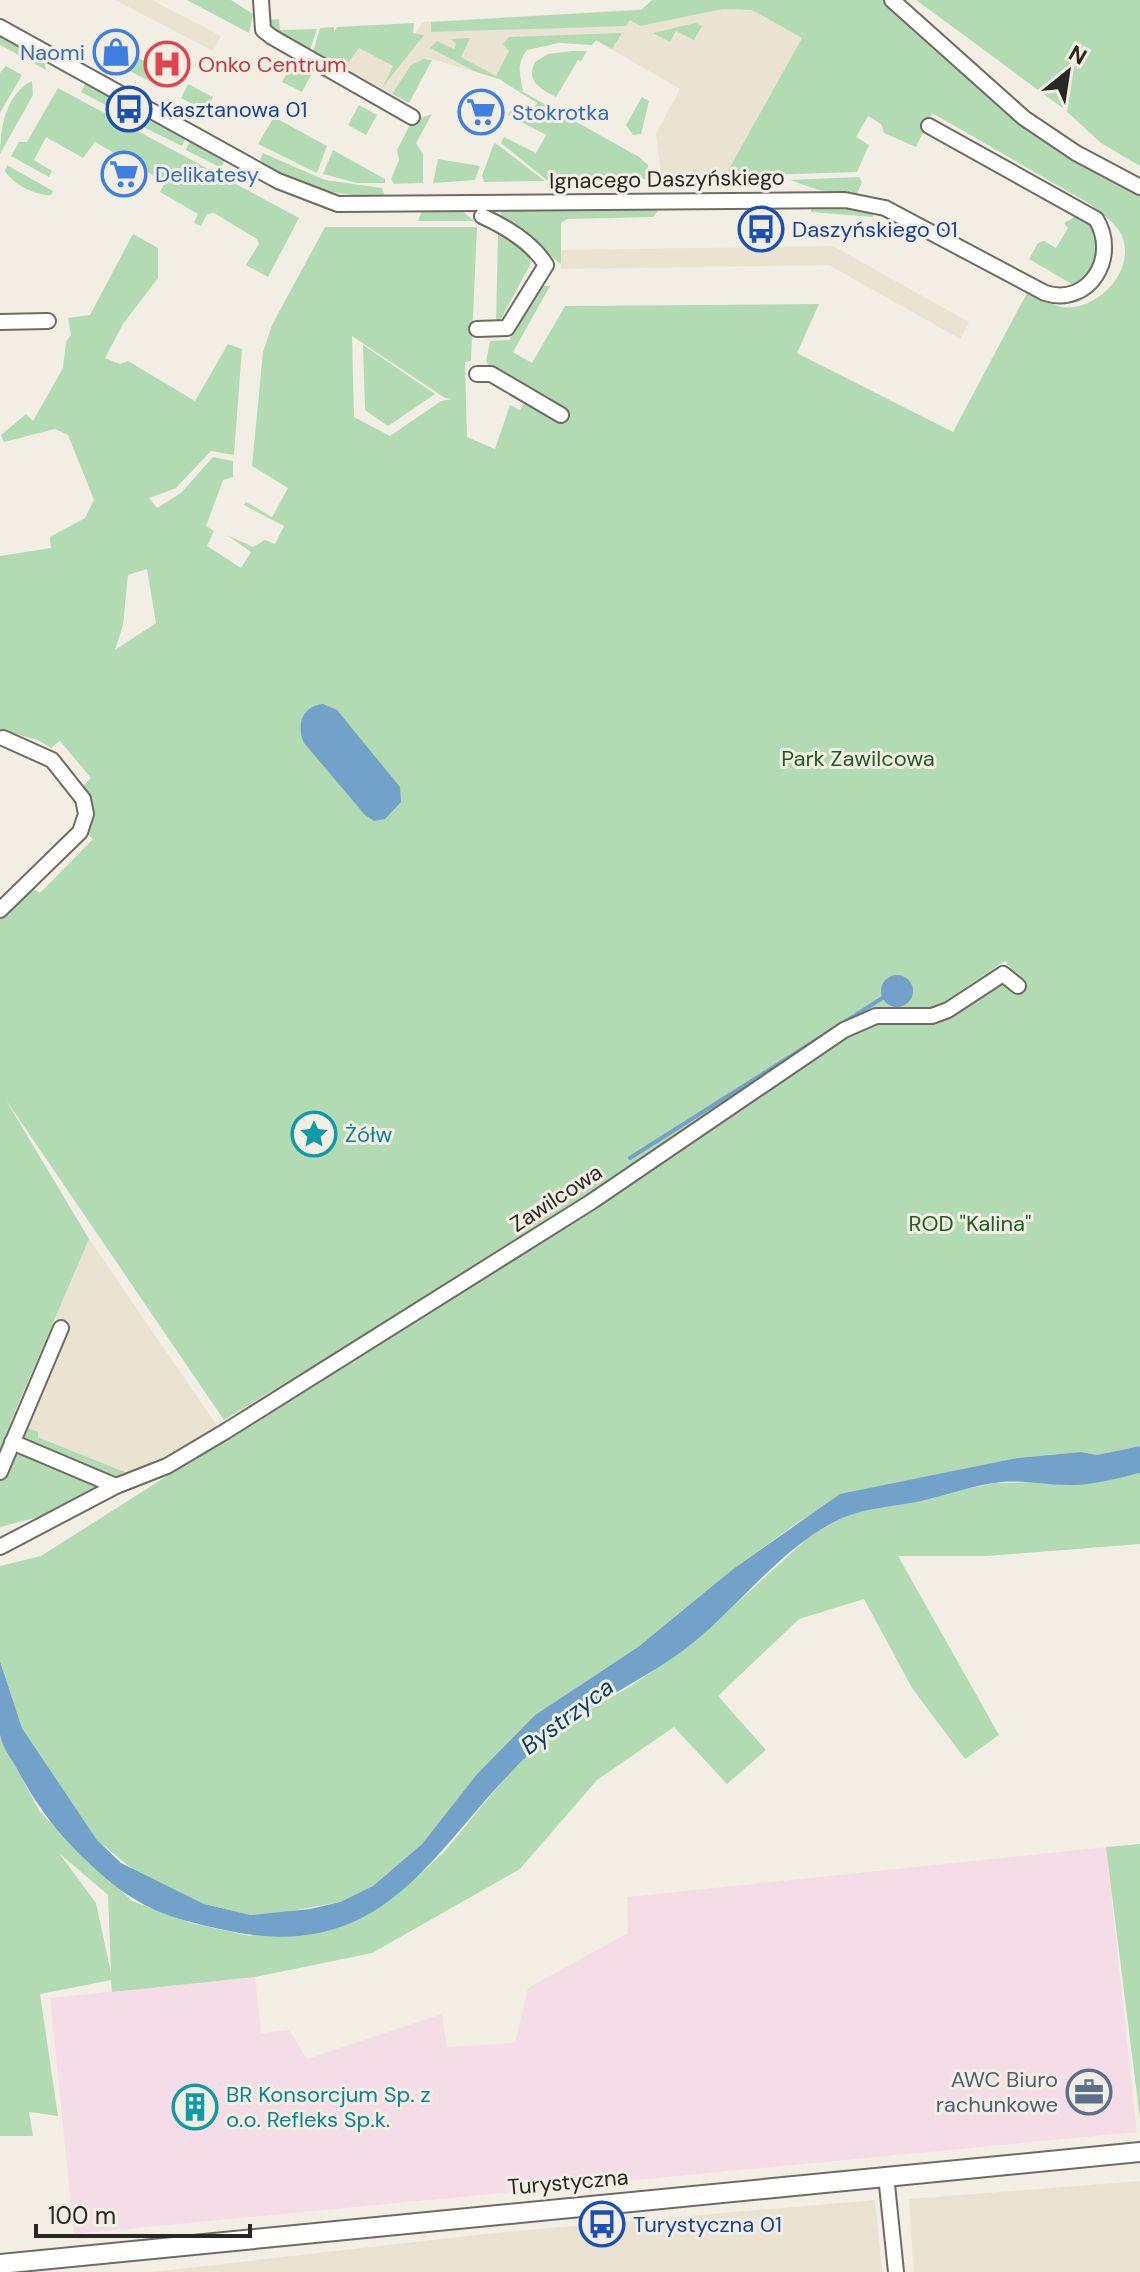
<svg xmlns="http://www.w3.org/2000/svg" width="1140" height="2272" font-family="'DM Sans',sans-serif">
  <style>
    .commercial { fill: #f5dde8 }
    .built { fill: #ebe3d1 }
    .green { fill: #b3dbb3; fill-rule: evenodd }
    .water { fill: #72a2c9 }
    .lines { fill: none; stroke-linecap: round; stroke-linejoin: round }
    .stream { stroke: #72a2c9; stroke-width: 4 }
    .street-casing { stroke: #706b62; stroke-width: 18 }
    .secondary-casing { stroke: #706b62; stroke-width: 22 }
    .street { stroke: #fff; stroke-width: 14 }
    .secondary { stroke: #fff; stroke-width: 18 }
    .labels { text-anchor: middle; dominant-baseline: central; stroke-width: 6; stroke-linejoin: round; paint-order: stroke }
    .shop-label { font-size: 22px; fill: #366cbe; stroke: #f3eee3; text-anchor: start }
    .health-label { font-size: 22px; fill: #be3a42; stroke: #f3eee3; text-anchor: start }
    .transit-label { font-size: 22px; fill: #164399; stroke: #f3eee3; text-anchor: start }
    .street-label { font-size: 22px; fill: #292723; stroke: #f3eee3 }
    .park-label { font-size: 22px; fill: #1f5c24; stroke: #f3eee3 }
    .culture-label { font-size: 22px; fill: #0d838f; stroke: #f3eee3; text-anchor: start }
    .service-label { font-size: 22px; fill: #4e5e75; stroke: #f3eee3; text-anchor: end }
    .water-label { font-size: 24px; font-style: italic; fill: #024066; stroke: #f3eee3 }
  </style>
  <rect width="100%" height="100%" fill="#f3eee3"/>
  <polygon class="commercial" points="1106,1847 1137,2132 74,2234 50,1998 255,1977 261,2033 289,2030 307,2059 442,2014 447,2047 515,2043 528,1988 628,1933 627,1897"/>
  <g class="built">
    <polygon points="115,0 152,0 221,36 213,51"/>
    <polygon points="642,9 669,18 723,9 752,10 802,38 725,176 661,173 656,134 680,89 590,37 521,40 499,79 428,58 411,65 392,94 341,67 353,46 409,46 422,22"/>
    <polygon points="833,246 969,322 960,339 829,265 561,269 561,250"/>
    <polygon points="89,1239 217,1426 146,1467 125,1472 37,1436 11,1421"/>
    <polygon points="1140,2181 1140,2272 914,2272 909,2199"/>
    <polygon points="875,2200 882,2272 152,2272 494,2233"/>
  </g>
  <g class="green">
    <polygon points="187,0 231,0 253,14 249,33"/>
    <path d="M652,0H884L951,60L1140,193V1446L1097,1455L1081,1452L1017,1458L946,1474L803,1519L733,1569L638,1647L535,1715L477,1774L422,1844L373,1886L340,1902L281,1913L251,1915L204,1904L136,1872L97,1840L22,1728L0,1661V1566L41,1556L490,1271L850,1032L884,1020L933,1024L1002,983H1021L1005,961L930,1011L877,1010L482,1263L224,1420L6,1100L89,1239L11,1421L38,1432V1437L125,1472L58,1512L0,1527V918L34,889L40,893L93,839L84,832C90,816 96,800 83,786L91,778L60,741L51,748L38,740L0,730V556L51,548L50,537L85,518L94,500L68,435L55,429L4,442L1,435L26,414L33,421L63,368L66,342L71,335L68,318L90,315L133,234L158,248V278L123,324L105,358L120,364L128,361L195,401L228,344L242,349L234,455L211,451L176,488L149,498L157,508L181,493L213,457L233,461V477L223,480L206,526L214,531L207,546L241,568L251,552L227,535L253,547L265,540L275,544L284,526L244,505L246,502L272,517L288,488L252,466L263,352L272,325L325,227H477L471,361L465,362L467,437L495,449L510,405L520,410L525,401L500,385L486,361L490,341L509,340L543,286H550L513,352L532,363L565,306L819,304L797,353L953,432L1028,291C1038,296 1051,305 1062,307C1097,312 1138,270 1121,234C1115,222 1100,213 1090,204L932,113L916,147L884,133L881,124L868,116L856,137L869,145L857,172L725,176L802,38L752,10L723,9L640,26L630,20L626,26L431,32V22L641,10ZM352,336L445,398L452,399L441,401L390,436L354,417ZM147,569L156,623L115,650L123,625L128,575Z"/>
    <polygon points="916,0 1140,0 1140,166 1101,143 1064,109"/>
    <polygon points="279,19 280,30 317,29 310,50 270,27 268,20"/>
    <polygon points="414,23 413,33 424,35 382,88 393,66 359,48 345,67 313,52 320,28 334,27 334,32 337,27"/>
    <polygon points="696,23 702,26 694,40 676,31 670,42 653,33"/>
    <path d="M622,33L612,49L596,40L592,45L559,43L527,50C515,66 521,76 523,92L639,157L648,165L649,179L548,181L501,143L504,137L536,153L546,135L508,115L511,110L529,119L537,103L499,79L474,71L430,48L437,41L454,49L456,44L451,39L470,38L461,57L496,76L509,51L503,44L509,37Z"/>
    <polygon points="0,35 44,59 46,70 0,45"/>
    <path d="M572,51H587L581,61L578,60L556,97C541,89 525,81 535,62L548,54Z"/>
    <polygon points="132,54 166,73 159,86 124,68"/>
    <polygon points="423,59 432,60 409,103 392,94 411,65"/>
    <polygon points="297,62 313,71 302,92 282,82 292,64"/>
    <polygon points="6,66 22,75 0,113 0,73"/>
    <path d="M32,81L33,95L0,154C0,129 6,93 32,81Z"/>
    <polygon points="86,82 120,101 115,110 81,92"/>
    <polygon points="188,84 213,97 206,111 181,98"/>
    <polygon points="58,88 299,218 268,277 246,265 259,244 257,239 214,213 207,214 201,226 194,223 198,214 160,192 165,182 95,142 83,158 46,137 34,160 52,171 49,177 11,156 19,142 27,142"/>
    <polygon points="642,97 649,101 641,134 633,135 626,125"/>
    <polygon points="359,105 377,115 366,135 348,125"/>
    <polygon points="432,114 416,143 423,154 423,183 394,184 391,179 399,160 397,150 412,121"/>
    <polygon points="146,115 186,137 182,146 141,126"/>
    <polygon points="274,117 327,146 317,173 258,144"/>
    <polygon points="190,140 225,159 221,168 186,150"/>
    <polygon points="494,143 498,145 545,181 484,182 482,176"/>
    <polygon points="333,150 385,179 385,183 357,183 323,174"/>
    <path d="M263,153L325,180L382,188L385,197C351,197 280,188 260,159Z"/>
    <polygon points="438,159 480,166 475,180 433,183"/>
    <path d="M7,165L53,191L51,195C36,196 12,184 5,171Z"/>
    <polygon points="859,177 862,182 857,194 818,190 790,180"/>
    <polygon points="833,204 873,212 873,217 811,212 811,206"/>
    <polygon points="651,207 658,211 653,217 567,219 561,223 561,264 501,217 501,210"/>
    <polygon points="461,210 474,221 418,221 422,211"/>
    <path d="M1078,215C1110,233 1098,267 1075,286L1029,259L1038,243L1044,241L1056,248L1068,228L1064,223Z"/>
    <polygon points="498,234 506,234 528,253 531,263 501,319 496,321"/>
    <polygon points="363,345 435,394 388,426 365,410"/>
    <path d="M1140,1473V1544L987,1556H898L999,1735L965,1759L912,1688L864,1599L799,1619L718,1696L766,1750L727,1784L674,1727L597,1780L520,1869L372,1953L255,1977L112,1992L111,1980L40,1994L58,2116L29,2112L33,2136H0V1737L40,1812L132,1901L191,1923L250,1936L418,1876L445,1851L509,1773L541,1743L569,1721L631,1686L692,1644L810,1536L838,1520L863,1510L996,1483L1096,1481ZM59,1853L108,1895L111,1973L96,1903Z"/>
    <polygon points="1140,1844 1140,2119 1106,1847"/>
  </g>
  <g class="water">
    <path d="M323,704L337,710L400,787L401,802L385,819L374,821L365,815L304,743C296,725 302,706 323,704Z"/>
    <circle cx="897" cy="991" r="16"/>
    <path d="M1140,1446V1473C1118,1478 1090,1486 1068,1485C1045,1485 1025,1480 1002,1482C973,1485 945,1496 916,1502C890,1507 863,1508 838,1520C781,1548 742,1603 693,1643C645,1681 586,1704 540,1744C434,1838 395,1970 220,1929C170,1918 141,1909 102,1875C63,1840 41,1814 16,1767C10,1757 2,1746 0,1735C0,1711 0,1685 0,1661L22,1728L97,1840L121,1863L204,1904L251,1915L310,1909L340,1902L373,1886L422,1844L477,1774L535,1715L638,1647L733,1569L840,1494L1017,1458L1081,1452L1097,1455Z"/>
  </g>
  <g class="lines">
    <polyline class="stream" points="630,1158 884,997"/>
    <g class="street-casing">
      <g id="street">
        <polyline points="261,0 263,30 272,37 412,117"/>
        <polyline points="892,0 1024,118 1076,153 1140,187"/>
        <path d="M0,27L278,181L338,204L845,200L885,208L1045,293C1090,307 1119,256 1096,219L929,126"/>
        <polyline points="0,322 48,321"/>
        <path d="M477,329L507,328L546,265C532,242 506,227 482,216"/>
        <polyline points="477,374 491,374 561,415"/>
        <polyline points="0,910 80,832 86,814 83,799 52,760 3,738"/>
        <polyline points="12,1442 116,1486"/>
        <polyline points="0,1472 61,1328"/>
        <polyline points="0,1547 116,1486 167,1466 226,1431 591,1202 844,1030 876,1016 932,1016 948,1010 1003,974 1018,986"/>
        <polyline points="886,2175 896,2272"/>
      </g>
    </g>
    <g class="secondary-casing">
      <polyline id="secondary" points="0,2264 1140,2152"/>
    </g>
    <use href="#street" class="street"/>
    <use href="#secondary" class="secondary"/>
  </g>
  <defs>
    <g id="shop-ring" transform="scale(2.3)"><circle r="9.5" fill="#f3eee3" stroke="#3f7fe0" stroke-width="1.5"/><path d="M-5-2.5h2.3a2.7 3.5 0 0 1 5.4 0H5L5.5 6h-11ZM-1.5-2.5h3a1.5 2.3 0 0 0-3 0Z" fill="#3f7fe0"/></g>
    <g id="hospital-ring" transform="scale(2.3)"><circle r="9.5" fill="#f3eee3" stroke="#e0444e" stroke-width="1.5"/><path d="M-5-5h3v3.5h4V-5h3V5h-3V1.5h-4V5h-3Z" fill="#e0444e"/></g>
    <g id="bus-ring" transform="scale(2.3)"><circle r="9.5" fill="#f3eee3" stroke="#1a4fb4" stroke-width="1.5"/><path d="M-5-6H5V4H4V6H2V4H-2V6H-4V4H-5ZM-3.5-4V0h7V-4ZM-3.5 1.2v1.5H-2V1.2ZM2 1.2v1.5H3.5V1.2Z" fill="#1a4fb4"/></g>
    <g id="supermarket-ring" transform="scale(2.3)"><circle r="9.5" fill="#f3eee3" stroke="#3f7fe0" stroke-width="1.5"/><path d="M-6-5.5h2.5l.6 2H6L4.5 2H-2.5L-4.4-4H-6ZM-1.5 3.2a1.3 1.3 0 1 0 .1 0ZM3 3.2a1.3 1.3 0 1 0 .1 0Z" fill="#3f7fe0"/></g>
    <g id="sight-ring" transform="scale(2.3)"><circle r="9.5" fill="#f3eee3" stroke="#0f9aa8" stroke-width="1.5"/><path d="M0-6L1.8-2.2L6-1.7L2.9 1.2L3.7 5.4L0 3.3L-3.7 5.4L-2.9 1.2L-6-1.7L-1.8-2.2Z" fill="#0f9aa8"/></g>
    <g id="office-ring" transform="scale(2.3)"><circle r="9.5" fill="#f3eee3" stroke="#5c6f8a" stroke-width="1.5"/><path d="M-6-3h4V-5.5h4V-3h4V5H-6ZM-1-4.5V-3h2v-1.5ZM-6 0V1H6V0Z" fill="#5c6f8a"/></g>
    <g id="building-ring" transform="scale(2.3)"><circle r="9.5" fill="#f3eee3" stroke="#0f9aa8" stroke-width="1.5"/><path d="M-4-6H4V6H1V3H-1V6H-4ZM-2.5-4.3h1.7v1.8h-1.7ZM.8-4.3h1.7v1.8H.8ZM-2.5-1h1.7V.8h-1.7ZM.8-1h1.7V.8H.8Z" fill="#0f9aa8"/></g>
  </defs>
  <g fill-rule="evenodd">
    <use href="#shop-ring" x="116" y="52"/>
    <use href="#hospital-ring" x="167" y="64"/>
    <use href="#bus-ring" x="129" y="109"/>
    <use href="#supermarket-ring" x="481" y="112"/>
    <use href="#supermarket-ring" x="124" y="174"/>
    <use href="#bus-ring" x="761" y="229"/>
    <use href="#sight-ring" x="314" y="1134"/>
    <use href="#office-ring" x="1089" y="2092"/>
    <use href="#building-ring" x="195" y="2107"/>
    <use href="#bus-ring" x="602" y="2224"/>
  </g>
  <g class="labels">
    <g class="shop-label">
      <text x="85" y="52" text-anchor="end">Naomi</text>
      <text x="512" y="112">Stokrotka</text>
      <text x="155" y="174">Delikatesy</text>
    </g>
    <g class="health-label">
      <text x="198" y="64">Onko Centrum</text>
    </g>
    <g class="transit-label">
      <text x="160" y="109">Kasztanowa 01</text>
      <text x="792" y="229">Daszyńskiego 01</text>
      <text x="633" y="2224">Turystyczna 01</text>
    </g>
    <g class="street-label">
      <text transform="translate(667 179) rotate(-1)">Ignacego Daszyńskiego</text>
      <text transform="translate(556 1198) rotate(-33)">Zawilcowa</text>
      <text transform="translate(568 2182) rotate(-5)">Turystyczna</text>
    </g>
    <g class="park-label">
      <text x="858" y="758">Park Zawilcowa</text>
      <text x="970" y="1223">ROD "Kalina"</text>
    </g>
    <g class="culture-label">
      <text x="345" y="1134">Żółw</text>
      <text x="226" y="2094">BR Konsorcjum Sp. z<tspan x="226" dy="25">o.o. Refleks Sp.k.</tspan></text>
    </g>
    <g class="service-label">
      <text x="1058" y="2079">AWC Biuro<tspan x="1058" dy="25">rachunkowe</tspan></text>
    </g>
    <g class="water-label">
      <text transform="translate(567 1716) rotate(-37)">Bystrzyca</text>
    </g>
  </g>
  <g transform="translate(1068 72) rotate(30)" stroke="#f3eee3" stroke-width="6" paint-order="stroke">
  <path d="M0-6L14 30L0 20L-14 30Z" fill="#292723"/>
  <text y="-12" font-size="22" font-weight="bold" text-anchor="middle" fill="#292723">N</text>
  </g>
  <path d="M36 2224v12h214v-12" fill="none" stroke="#292723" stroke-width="4"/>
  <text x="48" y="2224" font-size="24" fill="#292723" stroke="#f3eee3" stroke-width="6" paint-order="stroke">100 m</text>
</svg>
